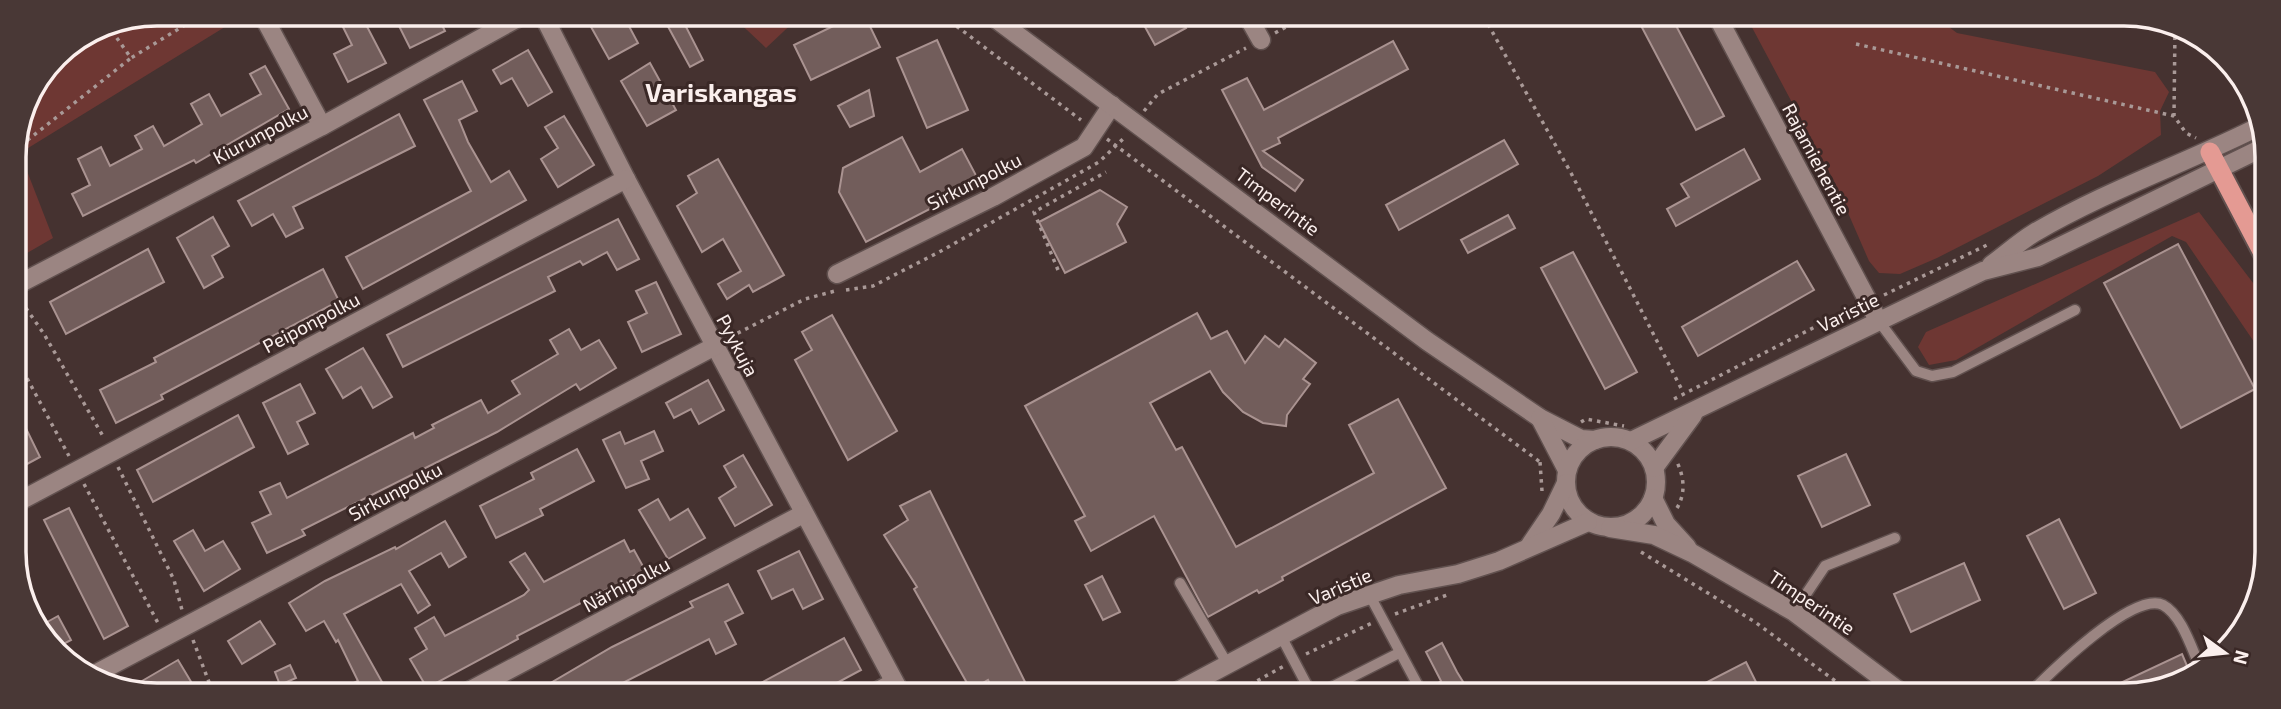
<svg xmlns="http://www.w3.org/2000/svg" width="2281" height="709" font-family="'Exo 2',sans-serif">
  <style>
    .green { fill: #6e3733 }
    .building { fill: #725d5b; stroke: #aa9391; stroke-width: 2 }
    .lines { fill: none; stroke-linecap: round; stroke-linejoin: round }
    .service-casing { stroke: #61514f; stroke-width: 13 }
    .minor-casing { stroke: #61514f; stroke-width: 21 }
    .tertiary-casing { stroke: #61514f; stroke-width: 21 }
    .trunk-casing { stroke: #61514f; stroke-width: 23 }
    .path { stroke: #a99997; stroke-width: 3.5; stroke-dasharray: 3.5 5; stroke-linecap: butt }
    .service { stroke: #9b8582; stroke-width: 10 }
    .minor { stroke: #9b8582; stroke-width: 18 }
    .tertiary { stroke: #9b8582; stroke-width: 18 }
    .trunk { stroke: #e49a93; stroke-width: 19 }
    .labels { text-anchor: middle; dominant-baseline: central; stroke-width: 6; stroke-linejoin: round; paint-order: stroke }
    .street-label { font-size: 19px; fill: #fbefed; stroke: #3a2826 }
    .district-label { font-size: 26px; font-weight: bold; fill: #fbefed; stroke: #3a2826 }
    .rim { fill: none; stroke: #fbefed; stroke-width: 3.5 }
  </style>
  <rect width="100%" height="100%" fill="#453230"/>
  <g class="green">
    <polygon points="158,14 246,14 20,153 53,238 15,260 14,149 25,102 56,56 103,25"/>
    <polygon points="731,15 800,16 766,48"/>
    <polygon points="1747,18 1937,18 1957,33 2155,72 2169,92 2160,111 2161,135 2098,176 1937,258 1900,274 1879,273 1869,261 1835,183"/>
    <polygon points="2199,212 2263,296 2263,355 2186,242 2172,236 1956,360 1929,365 1918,347 1926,332"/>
  </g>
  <g class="building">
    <polygon points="361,15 386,63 348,82 334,54 352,45 341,23"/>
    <polygon points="406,15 437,15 445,31 410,48 396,20"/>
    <polygon points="607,15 623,15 638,43 609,59 590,25"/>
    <polygon points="675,15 680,15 703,60 690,67 665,21"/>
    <polygon points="854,16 865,16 880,47 811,80 794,45"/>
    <polygon points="1139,16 1180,17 1186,28 1155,45"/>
    <polygon points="1637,18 1672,18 1724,116 1696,130"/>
    <polygon points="937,40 968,110 927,128 897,58"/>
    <polygon points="1393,41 1408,69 1278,138 1280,143 1263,151 1303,180 1295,191 1262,167 1222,90 1247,78 1264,110"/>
    <polygon points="528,50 552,92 528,106 512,78 501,84 493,70"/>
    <polygon points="650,63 676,110 647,126 621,81"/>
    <polygon points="265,66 289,109 196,163 194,160 83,216 72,194 90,185 78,159 101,147 110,166 142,149 135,136 153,126 164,146 202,124 191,104 209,94 221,116 261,94 250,74"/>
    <polygon points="462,81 477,111 459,120 468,142 491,182 509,171 526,200 363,289 346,257 471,191 424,100"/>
    <polygon points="869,90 874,116 850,127 838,106"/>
    <polygon points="399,114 415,146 293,207 303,228 286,237 273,214 252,226 238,201"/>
    <polygon points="564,116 594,165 558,187 541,159 558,148 545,127"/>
    <polygon points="902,137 920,172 962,149 980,183 866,242 839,192 843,168"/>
    <polygon points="1504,140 1518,164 1399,230 1386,205"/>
    <polygon points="1744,149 1760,179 1676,226 1667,209 1689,197 1681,184"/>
    <polygon points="718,159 784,275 753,292 749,285 727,299 718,284 741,271 723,239 702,252 677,206 697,193 688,176"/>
    <polygon points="1100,190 1127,207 1117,224 1126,242 1065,273 1039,222"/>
    <polygon points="1508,215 1515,228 1468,253 1461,240"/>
    <polygon points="213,217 229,246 212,256 223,277 204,288 177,238"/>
    <polygon points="618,219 639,259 617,270 607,252 583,265 580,261 548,277 555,291 403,367 387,335"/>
    <polygon points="2178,244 2255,389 2181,428 2104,283"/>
    <polygon points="148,249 164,282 66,334 50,302"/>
    <polygon points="1573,252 1637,372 1605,389 1541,268"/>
    <polygon points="1797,261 1814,290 1698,356 1682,327"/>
    <polygon points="323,269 339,301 161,395 163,399 116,423 100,390 156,362 154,358"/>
    <polygon points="656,282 681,334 642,352 628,322 647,313 636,291"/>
    <polygon points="1197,313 1211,339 1227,331 1245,363 1265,336 1279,347 1285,339 1316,363 1303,379 1310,384 1287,415 1286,426 1263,423 1243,412 1223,392 1210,371 1150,403 1176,450 1182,447 1236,547 1374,473 1349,425 1398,399 1446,488 1282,577 1283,580 1259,593 1257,590 1208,617 1154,516 1091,551 1075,521 1085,516 1025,406"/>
    <polygon points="832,315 897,431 848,460 795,360 812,350 802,332"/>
    <polygon points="569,329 581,350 599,340 616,368 580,390 576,384 497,432 302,530 305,535 267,553 252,523 271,514 260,492 280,483 287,498 413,433 415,438 434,428 432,425 481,400 488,413 520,394 512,381 558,354 550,340"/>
    <polygon points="363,348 392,397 373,408 361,387 343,398 326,369"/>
    <polygon points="708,380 724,410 699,424 691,409 674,418 666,403"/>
    <polygon points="300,384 315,413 297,422 308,444 288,454 263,403"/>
    <polygon points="16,408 40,457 16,470"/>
    <polygon points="238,415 254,447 153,502 137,470"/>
    <polygon points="654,431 663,451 641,461 649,479 626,488 603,440 620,432 625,444"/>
    <polygon points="577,449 594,481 540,509 543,515 496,538 480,506 534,479 531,473"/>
    <polygon points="1846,454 1870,505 1822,527 1798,476"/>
    <polygon points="743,455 772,505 735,526 719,498 736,487 724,466"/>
    <polygon points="930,491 1030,692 994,692 988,680 971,690 914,589 917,587 884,535 908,520 900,506"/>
    <polygon points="658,499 670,520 688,509 705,538 668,559 639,510"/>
    <polygon points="69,508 128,626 104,639 44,520"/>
    <polygon points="2059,519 2096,593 2064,609 2027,536"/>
    <polygon points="445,521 466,557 449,567 441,553 409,571 430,605 418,613 401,584 344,614 387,691 337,691 358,681 338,640 336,642 324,621 306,631 289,603 325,581 395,547 396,549"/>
    <polygon points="193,530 205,551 223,541 240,569 204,591 174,541"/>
    <polygon points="624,540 630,552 634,550 645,570 517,636 518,639 427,688 410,659 427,649 415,628 434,617 445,636 524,595 529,590 510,562 525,553 544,582"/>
    <polygon points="799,551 823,599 803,609 793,589 772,599 758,571"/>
    <polygon points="1964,563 1980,600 1911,632 1894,594"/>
    <polygon points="1102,576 1120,612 1103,620 1085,585"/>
    <polygon points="728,584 743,613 725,622 736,644 716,654 709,639 607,691 537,691 612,647 693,607 690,602"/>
    <polygon points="58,616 71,640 54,649 40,626"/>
    <polygon points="260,621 275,644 242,664 228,641"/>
    <polygon points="844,638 861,670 820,692 746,691"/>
    <polygon points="1442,643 1457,672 1470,693 1442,693 1437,684 1441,681 1426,652"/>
    <polygon points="2182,654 2190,673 2132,695 2095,695"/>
    <polygon points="178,660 196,690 147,690 142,681"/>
    <polygon points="1746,662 1762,694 1684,694"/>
    <polygon points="290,665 296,678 280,685 275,672"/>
  </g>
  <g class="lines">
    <g class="service-casing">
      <g id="service">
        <polyline points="1878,320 1916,371 1932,376 1953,372 2075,310"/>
        <polyline points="1180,583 1228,665"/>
        <polyline points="1369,594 1422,693"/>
        <polyline points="1794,612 1825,566 1895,538"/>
        <polyline points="1281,636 1311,693"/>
        <polyline points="1320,693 1399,653"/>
        <path d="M2029,694C2050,673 2134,590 2163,605C2182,615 2192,650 2201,669"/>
      </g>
    </g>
    <g class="minor-casing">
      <g id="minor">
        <polyline points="262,14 322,126"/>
        <polyline points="543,15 626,179 900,692"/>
        <polyline points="1248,17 1261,40"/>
        <polyline points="1718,18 1878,320"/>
        <polyline points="837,274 993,197 1084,147 1112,105"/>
        <polyline points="15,286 322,126 523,15"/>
        <polyline points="16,503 626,179"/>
        <polyline points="95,674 715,346"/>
        <polyline points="469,691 803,514"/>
        <polyline points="876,692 894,682"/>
      </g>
    </g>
    <g class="tertiary-casing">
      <g id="tertiary">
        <polyline points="992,16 1427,341 1540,418 1581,439 1595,440"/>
        <path d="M1991,265C2005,255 2019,242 2034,233C2107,190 2187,163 2262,125"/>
        <polyline points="1540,418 1567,470"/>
        <circle cx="1611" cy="482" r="45"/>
        <polyline points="1631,441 1983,271 2038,257 2264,147"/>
        <polyline points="1654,468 1693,415"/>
        <polyline points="1653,498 1666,524 1687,547"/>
        <polyline points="1610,528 1654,535 1692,553 1794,612 1903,694"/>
        <polyline points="1530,545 1551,514 1566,483"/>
        <polyline points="1176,692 1337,606 1399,585 1458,574 1499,561 1588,522"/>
      </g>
    </g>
    <g class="trunk-casing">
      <polyline id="trunk" points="2210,152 2264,255"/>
    </g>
    <g class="path">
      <polyline points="943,16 1081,120"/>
      <polyline points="1484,17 1571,173 1683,392"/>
      <polyline points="107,24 131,58 203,14"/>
      <polyline points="2175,28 2174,116 2186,133 2196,138"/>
      <polyline points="1275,33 1304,17"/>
      <polyline points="1856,44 2174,116"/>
      <polyline points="1144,111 1158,94 1246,48"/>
      <polyline points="1107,139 1540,462"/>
      <polyline points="14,151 131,58"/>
      <polyline points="1058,270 1034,212 1106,172"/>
      <polyline points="846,290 873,286 941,251 1099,162 1125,137"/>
      <polyline points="1884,295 1987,245"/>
      <polyline points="21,301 44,334 104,438"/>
      <polyline points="730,337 805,299 835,291"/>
      <polyline points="15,356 69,456"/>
      <polyline points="1674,399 1854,307"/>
      <polyline points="1581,422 1586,419 1624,426"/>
      <polyline points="118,467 174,580 182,610"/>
      <polyline points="84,484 158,623"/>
      <polyline points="1542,491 1540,462 1543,458"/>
      <path d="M1677,508C1686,493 1684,477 1677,462"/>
      <polyline points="1641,552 1755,622 1853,694"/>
      <polyline points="1395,614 1447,595"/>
      <polyline points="193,640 212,690"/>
      <polyline points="1306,654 1372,623"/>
      <polyline points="1235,693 1284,666"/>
    </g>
    <use href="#service" class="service"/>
    <use href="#minor" class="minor"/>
    <use href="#tertiary" class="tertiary"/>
    <use href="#trunk" class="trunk"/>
  </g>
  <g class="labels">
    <g class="street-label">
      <text transform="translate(260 134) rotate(-28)">Kiurunpolku</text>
      <text transform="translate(1817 159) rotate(62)">Rajamiehentie</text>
      <text transform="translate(974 181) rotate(-27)">Sirkunpolku</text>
      <text transform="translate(1278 201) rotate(37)">Timperintie</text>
      <text transform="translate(1848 312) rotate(-26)">Varistie</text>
      <text transform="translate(311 322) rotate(-28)">Peiponpolku</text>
      <text transform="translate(738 345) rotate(62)">Pyykuja</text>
      <text transform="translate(395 491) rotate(-28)">Sirkunpolku</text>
      <text transform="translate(626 584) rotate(-28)">Närhipolku</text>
      <text transform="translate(1340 586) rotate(-23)">Varistie</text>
      <text transform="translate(1812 602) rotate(34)">Timperintie</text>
    </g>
    <g class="district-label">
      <text x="721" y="91">Variskangas</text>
    </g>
  </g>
  <path d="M0 0H2281V709H0ZM157 26H2124A131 131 0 0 1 2255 157V552A131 131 0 0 1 2124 683H157A131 131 0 0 1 26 552V157A131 131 0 0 1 157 26Z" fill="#493836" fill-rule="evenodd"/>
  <path class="rim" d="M157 26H2124A131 131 0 0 1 2255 157V552A131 131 0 0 1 2124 683H157A131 131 0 0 1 26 552V157A131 131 0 0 1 157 26Z"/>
  <g transform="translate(2225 653) rotate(105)" stroke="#3a2826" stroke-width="5" paint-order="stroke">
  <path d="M0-5L12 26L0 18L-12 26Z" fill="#fbefed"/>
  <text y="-10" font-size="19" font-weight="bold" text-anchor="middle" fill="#fbefed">N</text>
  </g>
</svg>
